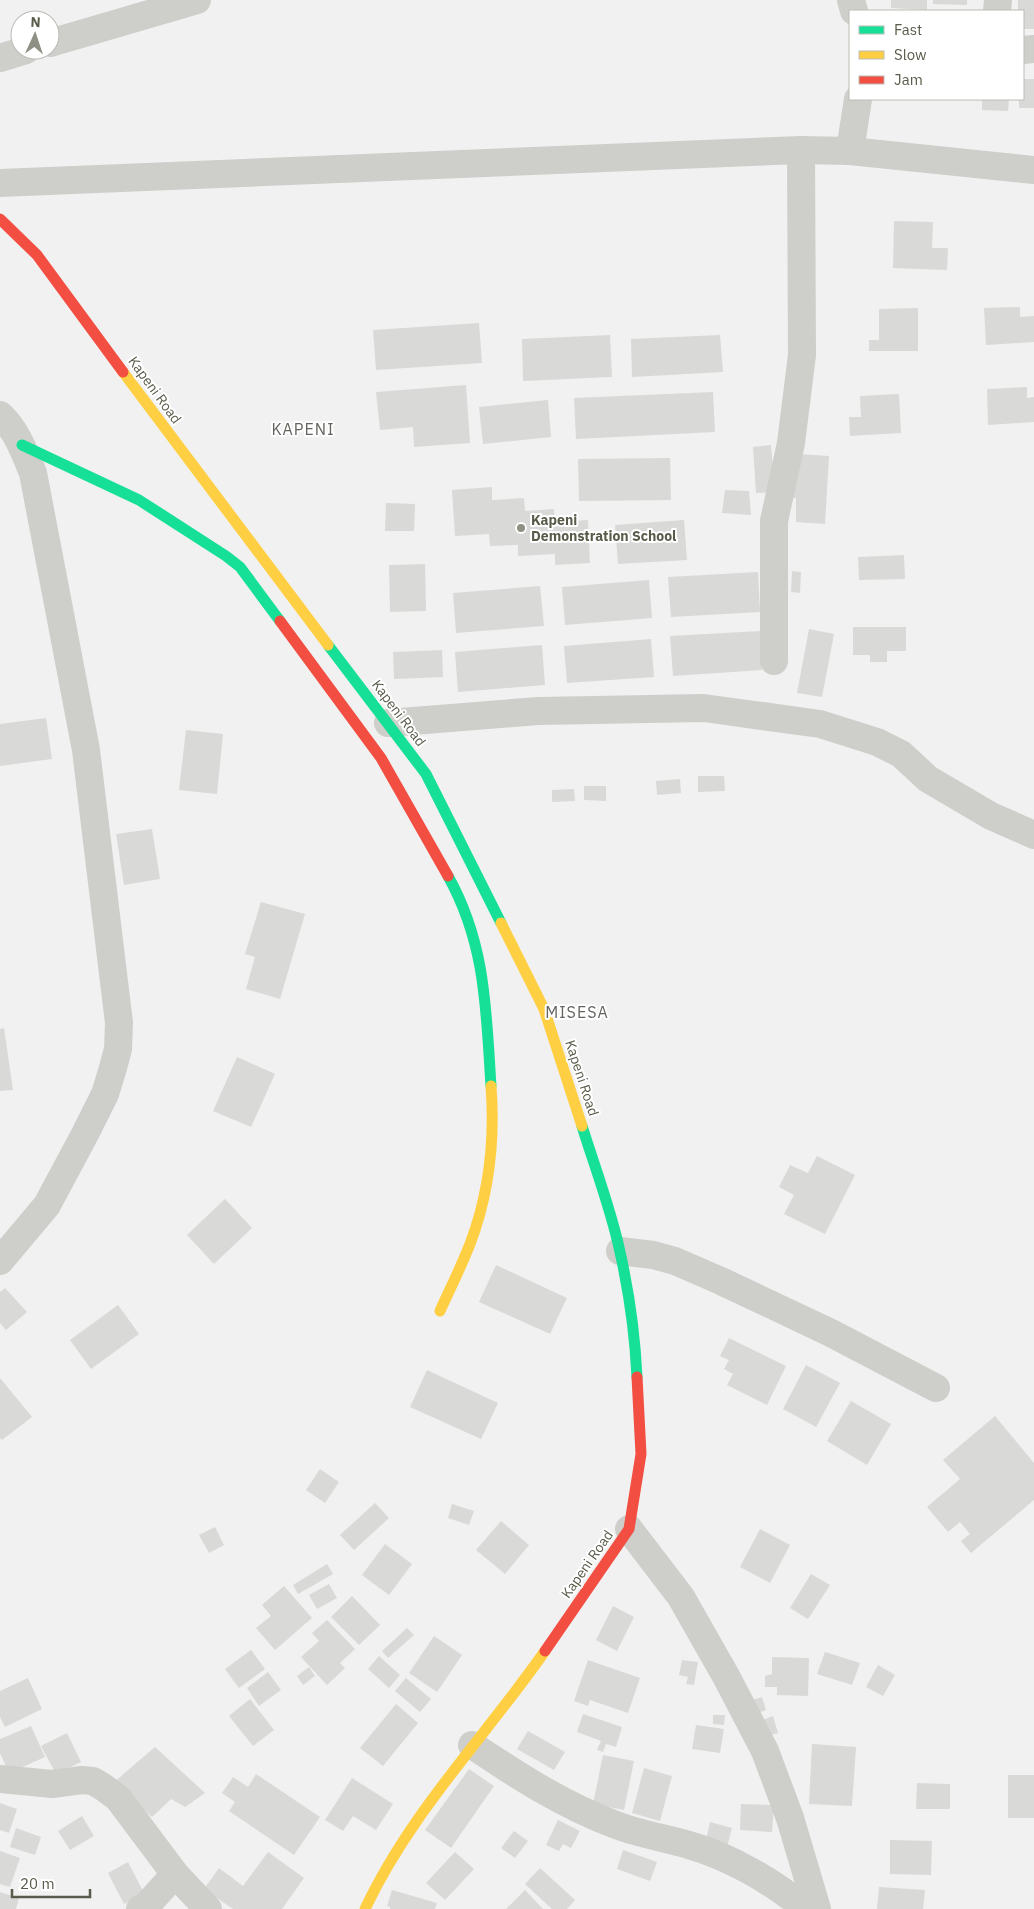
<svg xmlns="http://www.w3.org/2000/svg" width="1034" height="1909" font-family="'IBM Plex Sans',sans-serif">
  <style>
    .building { fill: #d9d9d7 }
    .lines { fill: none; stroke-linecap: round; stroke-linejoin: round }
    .street { stroke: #cececb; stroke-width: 28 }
    .fast { stroke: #16e098; stroke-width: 11 }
    .slow { stroke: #ffcf43; stroke-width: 11 }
    .jam { stroke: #f24e42; stroke-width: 11 }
    .poi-dot { fill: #8e9084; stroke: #fff; stroke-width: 2 }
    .labels { text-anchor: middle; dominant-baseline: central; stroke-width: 4; stroke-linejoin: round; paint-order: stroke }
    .street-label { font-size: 14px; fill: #585b49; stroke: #fff }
    .poi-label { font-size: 14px; font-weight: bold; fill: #585b49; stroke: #fff; text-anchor: start }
    .quarter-label { font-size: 16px; letter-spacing: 1px; fill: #62645d; stroke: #fff }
  </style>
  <rect width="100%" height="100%" fill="#f1f1f1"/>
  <g class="building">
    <polygon points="891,0 927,0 927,10 891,8"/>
    <polygon points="933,0 967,0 967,5 933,4"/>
    <polygon points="1018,0 1034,0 1034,29 1023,29 1023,11 1018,11"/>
    <polygon points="1023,79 1034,79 1034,108 1019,108 1019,99 1023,99"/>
    <polygon points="982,99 1009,99 1008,111 982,110"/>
    <polygon points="894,221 933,222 932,248 948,248 947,270 893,268"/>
    <polygon points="1020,307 1020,317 1034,316 1034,342 986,345 984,308"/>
    <polygon points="918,308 918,351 869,351 869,340 879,340 879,309"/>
    <polygon points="479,323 482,363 376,370 373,330"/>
    <polygon points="610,335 612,377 523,381 522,339"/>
    <polygon points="720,335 723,372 632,377 631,339"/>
    <polygon points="466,385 470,443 414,447 413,427 380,430 376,392"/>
    <polygon points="1027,387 1027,398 1034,397 1034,422 988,425 987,389"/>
    <polygon points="713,392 715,432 576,439 574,398"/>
    <polygon points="899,394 901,433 850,436 849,417 861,417 860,396"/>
    <polygon points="548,400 551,437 483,444 479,407"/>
    <polygon points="771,445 775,492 756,493 753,447"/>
    <polygon points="798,454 829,456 825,524 796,522 796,498 791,498"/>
    <polygon points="670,458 671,500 579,501 578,459"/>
    <polygon points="492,487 492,500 524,498 525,511 554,509 555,522 588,520 590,563 555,565 555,554 518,556 518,545 490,546 489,534 455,536 452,490"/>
    <polygon points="725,490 749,491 751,515 722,513"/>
    <polygon points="386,503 415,504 414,531 385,531"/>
    <polygon points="684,520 687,560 618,564 615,525"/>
    <polygon points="904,555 905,579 859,580 858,557"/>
    <polygon points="425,564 426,611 390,612 389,565"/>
    <polygon points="792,571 801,572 800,593 791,592"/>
    <polygon points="758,572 760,612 671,617 668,577"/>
    <polygon points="649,580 652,618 565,625 562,587"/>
    <polygon points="540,586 544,626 456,633 453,593"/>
    <polygon points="853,627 906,627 906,651 887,651 887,662 870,662 870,655 853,655"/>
    <polygon points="809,629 834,634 822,697 797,693"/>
    <polygon points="760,631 762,670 673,676 670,636"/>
    <polygon points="651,639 654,677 567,683 564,646"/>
    <polygon points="542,645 545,685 458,692 455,652"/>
    <polygon points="442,650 443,677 394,679 393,652"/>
    <polygon points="46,718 52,759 0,766 0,724"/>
    <polygon points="186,730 223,734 217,794 179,790"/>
    <polygon points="698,776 724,776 725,791 698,792"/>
    <polygon points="680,779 681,793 657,795 656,781"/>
    <polygon points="584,786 606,786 606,801 584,800"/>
    <polygon points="574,789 575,801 552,802 552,790"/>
    <polygon points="152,829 160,879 124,885 116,834"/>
    <polygon points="261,902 305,914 280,999 246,989 255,957 245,954"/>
    <polygon points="4,1028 13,1090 0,1091 0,1029"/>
    <polygon points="237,1057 275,1074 251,1127 213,1111"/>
    <polygon points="817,1156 855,1175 825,1234 784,1214 794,1195 779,1187 790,1165 808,1173"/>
    <polygon points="225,1199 252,1228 214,1264 187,1235"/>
    <polygon points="496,1265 567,1298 550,1334 479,1302"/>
    <polygon points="5,1288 27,1312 6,1330 0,1323 0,1292"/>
    <polygon points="118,1305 139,1334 91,1369 70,1340"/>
    <polygon points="729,1338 786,1366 767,1405 727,1385 733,1374 724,1369 729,1360 720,1356"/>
    <polygon points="806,1365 840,1383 816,1427 783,1409"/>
    <polygon points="427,1370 498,1403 481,1439 410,1407"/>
    <polygon points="0,1378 32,1417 2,1440 0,1438"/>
    <polygon points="851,1401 891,1424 867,1465 827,1441"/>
    <polygon points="995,1416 1034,1463 1034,1500 971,1553 961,1541 970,1534 960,1522 948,1532 927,1507 960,1479 943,1460"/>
    <polygon points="320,1469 339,1482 325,1503 306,1490"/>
    <polygon points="375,1503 389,1518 354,1550 340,1535"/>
    <polygon points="452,1504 474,1511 469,1525 448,1518"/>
    <polygon points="501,1521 529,1545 505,1574 476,1550"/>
    <polygon points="215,1527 224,1545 209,1553 199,1535"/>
    <polygon points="760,1529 790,1545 770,1583 740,1567"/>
    <polygon points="385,1544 412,1564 389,1595 362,1575"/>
    <polygon points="327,1564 333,1574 298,1594 293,1585"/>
    <polygon points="811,1574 830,1585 808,1619 790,1608"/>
    <polygon points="329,1584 337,1598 317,1609 309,1595"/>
    <polygon points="284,1586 312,1618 275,1650 256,1628 271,1616 262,1605"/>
    <polygon points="352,1596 380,1625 359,1645 331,1617"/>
    <polygon points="613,1606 634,1617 617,1651 596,1640"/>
    <polygon points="327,1620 355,1649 340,1663 345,1668 327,1685 301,1657 319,1641 312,1633"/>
    <polygon points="407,1628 414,1635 388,1658 382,1651"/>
    <polygon points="434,1636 462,1655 437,1692 409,1673"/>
    <polygon points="251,1650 265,1669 239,1688 225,1669"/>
    <polygon points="825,1652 860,1663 852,1685 817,1674"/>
    <polygon points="379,1656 400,1675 389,1688 368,1669"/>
    <polygon points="772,1657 809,1658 808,1696 777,1695 777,1687 765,1687 765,1676 772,1674"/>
    <polygon points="588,1660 640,1678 628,1713 590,1700 588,1706 574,1701"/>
    <polygon points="682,1660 698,1662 694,1685 686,1684 688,1677 679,1675"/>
    <polygon points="878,1665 895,1675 883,1696 866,1687"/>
    <polygon points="309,1667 315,1676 303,1685 297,1676"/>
    <polygon points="268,1672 281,1690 259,1706 247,1688"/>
    <polygon points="28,1678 42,1709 5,1727 0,1717 0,1691"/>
    <polygon points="406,1678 431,1699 420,1712 395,1691"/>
    <polygon points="762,1697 766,1710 752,1715 747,1702"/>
    <polygon points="250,1699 274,1730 253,1746 229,1716"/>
    <polygon points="396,1704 418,1723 383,1766 360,1748"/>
    <polygon points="583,1714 622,1727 616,1747 606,1744 603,1752 597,1750 601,1741 577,1732"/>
    <polygon points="713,1715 725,1715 724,1725 713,1724"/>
    <polygon points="773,1716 778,1733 762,1737 757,1722"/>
    <polygon points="696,1725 724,1729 720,1753 692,1749"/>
    <polygon points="31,1726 45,1757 9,1773 0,1753 0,1739"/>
    <polygon points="528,1731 565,1752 554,1770 517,1749"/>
    <polygon points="67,1733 81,1762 56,1774 41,1746"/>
    <polygon points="812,1744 856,1747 852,1806 809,1804"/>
    <polygon points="155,1747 205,1793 185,1807 171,1799 152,1817 113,1783"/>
    <polygon points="603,1755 634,1761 624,1810 593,1804"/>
    <polygon points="644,1768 672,1776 660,1821 632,1813"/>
    <polygon points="469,1769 494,1786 451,1848 425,1830"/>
    <polygon points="256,1774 320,1817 294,1855 229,1811 235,1802 222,1793 233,1777 248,1787"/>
    <rect x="1008" y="1775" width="26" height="43"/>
    <polygon points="352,1778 393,1804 376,1830 353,1816 343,1831 325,1820"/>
    <polygon points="917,1783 950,1784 950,1809 916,1809"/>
    <polygon points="0,1803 17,1809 9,1833 0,1830"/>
    <polygon points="741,1804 774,1805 772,1832 740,1830"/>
    <polygon points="82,1816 94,1836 70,1850 58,1831"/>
    <polygon points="558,1820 580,1831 571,1848 563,1844 559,1851 546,1845"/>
    <polygon points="710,1822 732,1828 726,1851 705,1845"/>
    <polygon points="16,1828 41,1837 35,1855 10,1847"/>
    <polygon points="514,1831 528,1841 515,1858 501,1848"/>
    <polygon points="890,1840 932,1841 931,1875 890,1874"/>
    <polygon points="623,1850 657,1862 650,1881 617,1869"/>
    <polygon points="0,1851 20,1858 10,1887 0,1884"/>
    <polygon points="268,1852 304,1878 282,1909 233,1909 204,1889 219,1868 243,1886"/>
    <polygon points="455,1852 474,1869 445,1900 426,1883"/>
    <polygon points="128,1862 144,1893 124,1904 108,1873"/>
    <polygon points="540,1868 575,1900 567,1909 552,1909 525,1884"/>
    <polygon points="879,1887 925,1890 923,1909 877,1909"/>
    <polygon points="392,1890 437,1903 435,1909 390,1909 390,1907 387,1906"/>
    <polygon points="525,1890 543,1909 506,1909"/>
    <polygon points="0,1892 19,1898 16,1909 0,1909"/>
  </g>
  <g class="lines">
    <g class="street">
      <polyline points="851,0 854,11"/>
      <polyline points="997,11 998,0"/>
      <polyline points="50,43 197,0"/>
      <polyline points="1023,50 1034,49"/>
      <polyline points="0,58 26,50"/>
      <polyline points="850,151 858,99"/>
      <polyline points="0,183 801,150 850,151 1034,170"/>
      <path d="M0,415C17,431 24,451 33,473L86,750L119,1023L118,1049L113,1068L105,1094L85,1134L47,1205L0,1261"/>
      <polyline points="774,661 774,521 791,443 802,355 801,150"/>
      <polyline points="388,723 538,711 704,708 820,724 877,742 901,754 928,779 991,816 1034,835"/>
      <polyline points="620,1251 653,1255 675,1261 721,1281 831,1333 936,1388"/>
      <polyline points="629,1529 681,1597 727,1678 765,1751 790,1818 817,1909"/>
      <path d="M472,1745C518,1776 563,1805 616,1825C639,1834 665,1838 689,1845C731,1857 773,1882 806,1909"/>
      <polyline points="0,1779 52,1784 82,1780 93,1781 103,1787 118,1798 175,1874 208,1909"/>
      <polyline points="140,1909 148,1904 175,1874"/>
    </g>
    <g class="fast">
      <polyline points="22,445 139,500 226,556 240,567 280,621"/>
      <polyline points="328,645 426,774 501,923"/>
      <path d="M448,876C486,944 486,1010 491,1086"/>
      <path d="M582,1126C595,1168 611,1209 620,1252C629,1292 635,1335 637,1377"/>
    </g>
    <g class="slow">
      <polyline points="123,372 328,645"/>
      <polyline points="501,923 544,1009 582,1126"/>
      <path d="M440,1311C450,1289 461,1267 470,1244C489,1194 495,1139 491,1086"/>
      <path d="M365,1909C410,1813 485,1737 545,1651"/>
    </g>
    <g class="jam">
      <polyline points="0,219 37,255 123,372"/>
      <polyline points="280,621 381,758 448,876"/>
      <polyline points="545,1651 629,1529 641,1454 637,1377"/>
    </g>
  </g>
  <circle class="poi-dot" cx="521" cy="528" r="5"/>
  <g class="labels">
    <g class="street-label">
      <text transform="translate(155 390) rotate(54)">Kapeni Road</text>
      <text transform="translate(399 713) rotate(53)">Kapeni Road</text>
      <text transform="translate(582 1078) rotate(72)">Kapeni Road</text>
      <text transform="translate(587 1564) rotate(-55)">Kapeni Road</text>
    </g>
    <g class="poi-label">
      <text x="531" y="520">Kapeni<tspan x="531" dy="16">Demonstration School</tspan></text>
    </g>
    <g class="quarter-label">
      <text x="303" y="429">KAPENI</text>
      <text x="577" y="1012">MISESA</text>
    </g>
  </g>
  <rect x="849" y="10" width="175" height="90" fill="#ffffff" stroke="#bcbdb6"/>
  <rect x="859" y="26" width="25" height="8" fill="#16e098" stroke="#bcbdb6"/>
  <text x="894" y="35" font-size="15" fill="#585b49">Fast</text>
  <rect x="859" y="51" width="25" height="8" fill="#ffcf43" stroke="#bcbdb6"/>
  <text x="894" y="60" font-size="15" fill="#585b49">Slow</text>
  <rect x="859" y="76" width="25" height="8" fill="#f24e42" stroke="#bcbdb6"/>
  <text x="894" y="85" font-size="15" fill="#585b49">Jam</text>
  <g transform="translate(35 35) rotate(3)"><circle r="24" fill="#ffffff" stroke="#bcbdb6"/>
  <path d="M0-4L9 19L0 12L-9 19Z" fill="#8e9084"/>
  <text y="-8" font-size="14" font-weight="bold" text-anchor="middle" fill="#585b49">N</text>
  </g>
  <path d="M12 1889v8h78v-8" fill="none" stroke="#585b49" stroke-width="2.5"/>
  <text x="20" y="1889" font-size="15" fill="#585b49" stroke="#ffffff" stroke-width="4" paint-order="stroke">20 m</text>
</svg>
